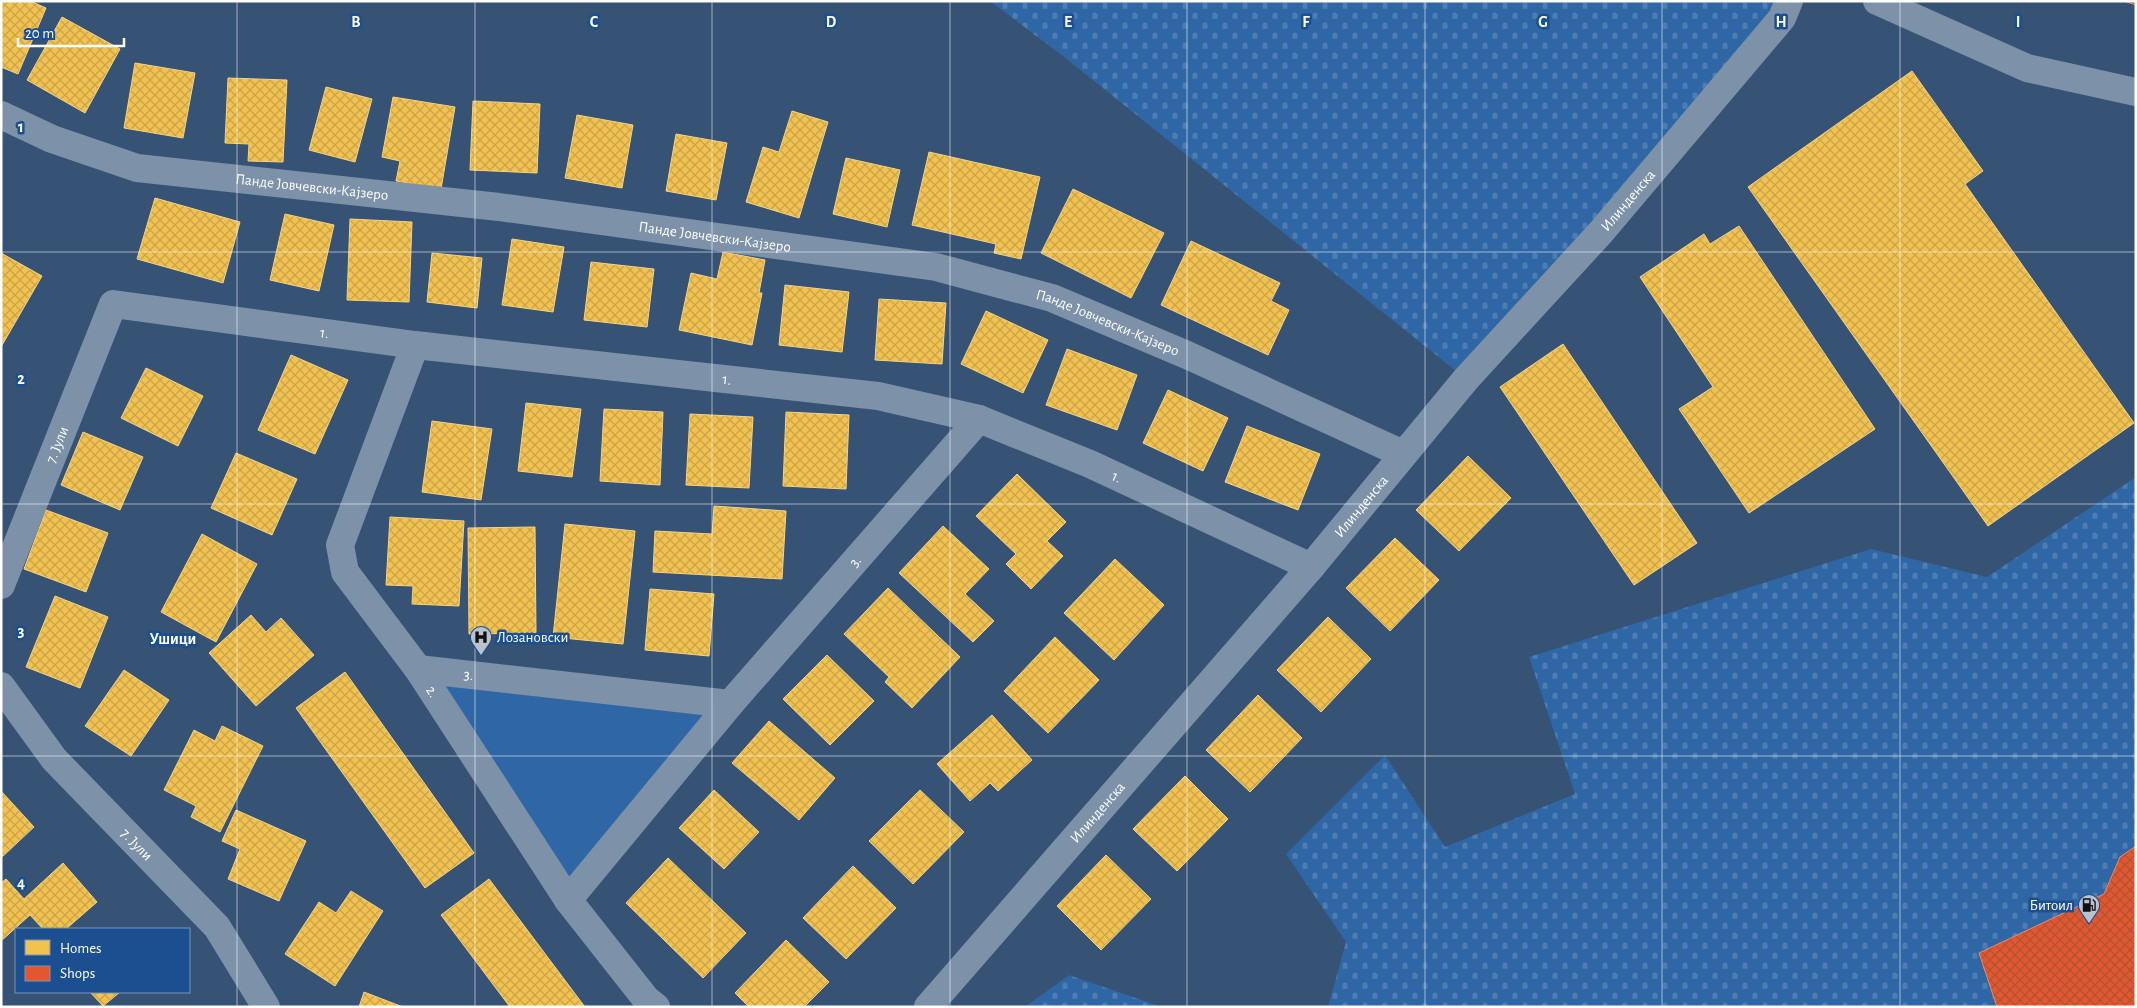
<svg xmlns="http://www.w3.org/2000/svg" width="2137" height="1008" font-family="'Alegreya Sans',sans-serif">
  <style>
    .green { fill: #2f66a5 }
    .cemetery { fill: url(#cemetery-stones) }
    .homes { fill: url(#homes-cross-hatch); stroke: #f6d483 }
    .shops { fill: url(#shops-cross-hatch); stroke: #ec896d }
    .lines { fill: none; stroke-linecap: round; stroke-linejoin: round }
    .minor { stroke: #7d92a8; stroke-width: 28 }
    .tertiary { stroke: #7d92a8; stroke-width: 28 }
    .grid { fill: none; stroke: #fff; stroke-width: 1; stroke-opacity: 0.55 }
    .labels { text-anchor: middle; dominant-baseline: central; stroke-width: 5; stroke-linejoin: round; paint-order: stroke }
    .street-label { font-size: 15px; fill: #fff; stroke: #1b4f8f }
    .poi-label { font-size: 15px; fill: #fff; stroke: #1b4f8f; text-anchor: start }
    .neighbourhood-label { font-size: 16px; font-weight: bold; fill: #fff; stroke: #1b4f8f }
    .grid-label { font-size: 16px; text-anchor: middle; font-weight: bold; fill: #fff; stroke: #1b4f8f; stroke-width: 5; stroke-linejoin: round; paint-order: stroke }
  </style>
  <defs>
    <pattern id="cemetery-stones" width="16" height="16" patternUnits="userSpaceOnUse" patternTransform="scale(1.25)"><rect width="16" height="16" fill="#2f66a5"/><path d="M2 7V4a2 2 0 0 1 4 0v3zM10 15v-3a2 2 0 0 1 4 0v3z" fill="#4e7db2"/></pattern>
    <pattern id="homes-cross-hatch" width="8" height="8" patternUnits="userSpaceOnUse" patternTransform="scale(1.25)"><rect width="8" height="8" fill="#f2c14e"/><path d="M0 0l8 8M0 8l8-8" fill="none" stroke="#c8a44e"/></pattern>
    <pattern id="shops-cross-hatch" width="8" height="8" patternUnits="userSpaceOnUse" patternTransform="scale(1.25)"><rect width="8" height="8" fill="#e4572e"/><path d="M0 0l8 8M0 8l8-8" fill="none" stroke="#af5338"/></pattern>
  </defs>
  <rect width="100%" height="100%" fill="#365274"/>
  <polygon class="green" points="418,669 730,704 568,900"/>
  <g class="cemetery">
    <polygon points="990,1 1789,1 1466,379 1064,57"/>
    <polygon points="2136,477 2136,846 2120,857 2104,894 1997,1007 1328,1007 1346,942 1286,854 1385,755 1445,847 1575,794 1529,657 1871,549 1987,577"/>
    <polygon points="1069,975 1162,1007 1025,1007"/>
  </g>
  <g class="homes">
    <polygon points="1,1 30,1 46,8 18,74 1,67"/>
    <polygon points="62,17 120,49 85,113 27,80"/>
    <polygon points="135,63 195,73 183,138 124,128"/>
    <polygon points="1912,71 1983,171 1965,184 2134,423 1988,526 1748,187"/>
    <polygon points="228,78 287,80 283,162 248,161 249,144 225,143"/>
    <polygon points="326,87 372,99 355,162 309,150"/>
    <polygon points="393,97 455,107 441,189 396,181 400,161 382,157"/>
    <polygon points="473,101 540,104 537,173 470,170"/>
    <polygon points="792,111 828,122 799,218 746,202 763,147 779,152"/>
    <polygon points="577,115 633,125 622,188 565,178"/>
    <polygon points="676,134 727,143 716,200 666,191"/>
    <polygon points="929,152 1040,177 1021,259 994,253 996,244 912,225"/>
    <polygon points="846,158 900,170 887,227 833,214"/>
    <polygon points="1073,189 1164,233 1131,298 1041,253"/>
    <polygon points="155,198 240,222 223,283 137,259"/>
    <polygon points="285,214 334,225 319,291 270,280"/>
    <polygon points="350,219 412,222 409,302 347,300"/>
    <polygon points="1739,226 1875,429 1749,513 1679,409 1713,387 1640,277 1704,234 1710,244"/>
    <polygon points="512,239 564,247 553,312 502,305"/>
    <polygon points="1191,241 1280,283 1271,301 1289,310 1268,355 1161,305"/>
    <polygon points="723,252 765,260 759,293 762,293 752,345 679,330 691,273 717,279"/>
    <polygon points="1,253 42,276 1,347"/>
    <polygon points="432,253 482,258 477,308 427,302"/>
    <polygon points="591,262 654,269 647,327 584,320"/>
    <polygon points="785,285 849,292 842,352 779,345"/>
    <polygon points="879,299 946,303 942,364 875,360"/>
    <polygon points="986,311 1048,340 1023,393 961,364"/>
    <polygon points="1563,344 1697,543 1634,585 1500,387"/>
    <polygon points="1067,349 1137,375 1117,430 1046,405"/>
    <polygon points="291,355 348,380 315,454 258,430"/>
    <polygon points="146,368 203,396 178,446 121,418"/>
    <polygon points="1168,390 1228,418 1203,471 1143,443"/>
    <polygon points="526,403 581,409 572,477 518,471"/>
    <polygon points="604,409 663,412 660,485 600,481"/>
    <polygon points="786,412 849,415 846,489 783,486"/>
    <polygon points="690,414 753,417 749,488 686,485"/>
    <polygon points="432,421 492,429 481,500 422,492"/>
    <polygon points="1247,426 1320,454 1298,510 1225,482"/>
    <polygon points="83,432 143,457 120,510 61,485"/>
    <polygon points="236,453 297,479 272,535 211,508"/>
    <polygon points="1468,456 1511,498 1459,551 1416,510"/>
    <polygon points="1017,474 1066,522 1047,541 1063,556 1031,589 1006,564 1016,554 976,516"/>
    <polygon points="714,506 786,511 782,579 653,572 655,531 712,534"/>
    <polygon points="46,510 108,533 86,592 24,569"/>
    <polygon points="390,517 464,521 459,606 412,604 413,586 386,585"/>
    <polygon points="565,524 635,531 623,644 553,637"/>
    <polygon points="943,526 989,569 965,594 994,621 973,642 899,573"/>
    <polygon points="535,527 536,633 469,634 468,528"/>
    <polygon points="202,534 257,564 216,642 161,612"/>
    <polygon points="1395,538 1439,580 1390,631 1346,588"/>
    <polygon points="1115,559 1164,605 1114,660 1064,613"/>
    <polygon points="888,588 960,657 912,708 885,682 889,677 844,634"/>
    <polygon points="650,589 714,594 709,656 645,650"/>
    <polygon points="55,596 108,617 80,688 26,667"/>
    <polygon points="251,615 266,632 281,618 314,655 256,706 209,653"/>
    <polygon points="1328,617 1371,659 1321,712 1277,670"/>
    <polygon points="1055,637 1099,680 1048,733 1004,691"/>
    <polygon points="827,655 874,701 830,745 783,699"/>
    <polygon points="124,670 169,700 131,756 85,726"/>
    <polygon points="345,672 474,853 425,888 296,708"/>
    <polygon points="1258,695 1302,738 1250,792 1206,750"/>
    <polygon points="992,715 1032,760 998,791 990,783 970,801 937,764"/>
    <polygon points="769,721 835,778 799,820 732,763"/>
    <polygon points="222,726 263,746 220,832 191,817 196,806 164,790 194,730 215,741"/>
    <polygon points="1185,776 1228,819 1177,871 1133,829"/>
    <polygon points="714,790 759,832 724,869 679,828"/>
    <polygon points="920,790 964,832 913,884 869,841"/>
    <polygon points="1,791 34,827 1,858"/>
    <polygon points="236,810 306,841 279,901 228,879 240,849 222,841"/>
    <polygon points="1106,855 1151,899 1101,950 1057,906"/>
    <polygon points="668,858 746,933 703,978 626,903"/>
    <polygon points="63,863 97,902 66,929 43,929 30,915 1,941 1,883 6,879 24,899"/>
    <polygon points="853,866 896,908 846,959 803,918"/>
    <polygon points="489,879 585,1007 510,1007 441,915"/>
    <polygon points="351,891 383,911 335,986 285,954 319,902 336,913"/>
    <polygon points="786,940 829,982 804,1007 749,1007 735,993"/>
    <polygon points="90,992 120,992 103,1006"/>
    <polygon points="364,992 403,1007 359,1007"/>
  </g>
  <g class="shops">
    <polygon points="2124,1 2136,1 2136,5"/>
    <polygon points="2136,846 2136,1007 1997,1007 1979,953 2104,894 2120,857"/>
  </g>
  <g class="lines">
    <g class="minor">
      <polyline points="1877,1 2027,68 2136,92"/>
      <path id="s1" d="M1,115L52,139L137,168L499,207L936,267L1052,298L1187,355L1403,454"/>
      <path id="s2" d="M415,345L340,545L345,572L418,669L568,900L646,999L656,1007"/>
      <path id="s3" d="M1,585L113,304L415,345L878,396L979,419L1090,464L1311,567"/>
      <path id="s4" d="M418,669L730,704"/>
      <path id="s5" d="M568,900L730,704L979,419"/>
      <path id="s6" d="M928,1007L1311,567L1466,379L1601,232L1782,18L1789,1"/>
    </g>
    <path class="tertiary" id="s7" d="M1,686L54,759L217,927L266,1007"/>
  </g>
  <path class="grid" d="M237,1V1007M475,1V1007M712,1V1007M950,1V1007M1187,1V1007M1425,1V1007M1662,1V1007M1900,1V1007M1,252H2136M1,504H2136M1,756H2136"/>
  <defs>
    <g id="hospital-pin" transform="scale(1.125)"><path d="M0 17L-7.5 6A9.5 9.5 0 1 1 7.5 6Z" fill="#b9c2ce" stroke="#1b4f8f"/><path d="M-5-5h3v3.5h4V-5h3V5h-3V1.5h-4V5h-3Z" fill="#111"/></g>
    <g id="fuel-pin" transform="scale(1.125)"><path d="M0 17L-7.5 6A9.5 9.5 0 1 1 7.5 6Z" fill="#b9c2ce" stroke="#1b4f8f"/><path d="M-5.5-6h7V0h2V4h1.3V-2.5L3-4.5l.8-.8L6-3V5H2.5V1h-1V6h-7ZM-4.2-4.7v3.2H.2V-4.7Z" fill="#111"/></g>
  </defs>
  <g fill-rule="evenodd">
    <use href="#hospital-pin" x="481" y="637"/>
    <use href="#fuel-pin" x="2089" y="905"/>
  </g>
  <g class="labels">
    <g class="street-label">
      <text stroke="none"><textPath href="#s1" startOffset="322">Панде Јовчевски-Кајзеро</textPath></text>
      <text stroke="none"><textPath href="#s6" startOffset="1068">Илинденска</textPath></text>
      <text stroke="none"><textPath href="#s1" startOffset="728">Панде Јовчевски-Кајзеро</textPath></text>
      <text stroke="none"><textPath href="#s1" startOffset="1132">Панде Јовчевски-Кајзеро</textPath></text>
      <text stroke="none"><textPath href="#s3" startOffset="516">1.</textPath></text>
      <text stroke="none"><textPath href="#s3" startOffset="921">1.</textPath></text>
      <text stroke="none"><textPath href="#s3" startOffset="151">7. Јули</textPath></text>
      <text stroke="none"><textPath href="#s3" startOffset="1326">1.</textPath></text>
      <text stroke="none"><textPath href="#s6" startOffset="662">Илинденска</textPath></text>
      <text stroke="none"><textPath href="#s5" startOffset="444">3.</textPath></text>
      <text stroke="none"><textPath href="#s4" startOffset="51">3.</textPath></text>
      <text stroke="none"><textPath href="#s2" startOffset="389">2.</textPath></text>
      <text stroke="none"><textPath href="#s6" startOffset="258">Илинденска</textPath></text>
      <text stroke="none"><textPath href="#s7" startOffset="209">7. Јули</textPath></text>
    </g>
    <g class="poi-label">
      <text x="497" y="637">Лозановски</text>
      <text x="2073" y="905" text-anchor="end">Битоил</text>
    </g>
    <g class="neighbourhood-label">
      <text x="173" y="639">Ушици</text>
    </g>
  </g>
  <g class="grid-label">
    <text x="356" y="27">B</text>
    <text x="594" y="27">C</text>
    <text x="831" y="27">D</text>
    <text x="1068" y="27">E</text>
    <text x="1306" y="27">F</text>
    <text x="1543" y="27">G</text>
    <text x="1781" y="27">H</text>
    <text x="2018" y="27">I</text>
    <text x="21" y="132">1</text>
    <text x="21" y="384">2</text>
    <text x="21" y="636">3</text>
    <text x="21" y="888">4</text>
  </g>
  <rect width="2137" height="1008" fill="none" stroke="#ffffff" stroke-width="5"/>
  <rect x="15" y="928" width="175" height="65" fill="#1b4f8f" stroke="#7695bc"/>
  <rect x="25" y="940" width="25" height="15" fill="#f2c14e" stroke="#7695bc"/>
  <text x="60" y="953" font-size="15" fill="#ffffff">Homes</text>
  <rect x="25" y="966" width="25" height="15" fill="#e4572e" stroke="#7695bc"/>
  <text x="60" y="978" font-size="15" fill="#ffffff">Shops</text>
  <path d="M18 38v8h106v-8" fill="none" stroke="#ffffff" stroke-width="2.5"/>
  <text x="25" y="38" font-size="15" fill="#ffffff" stroke="#1b4f8f" stroke-width="4" paint-order="stroke">20 m</text>
</svg>
